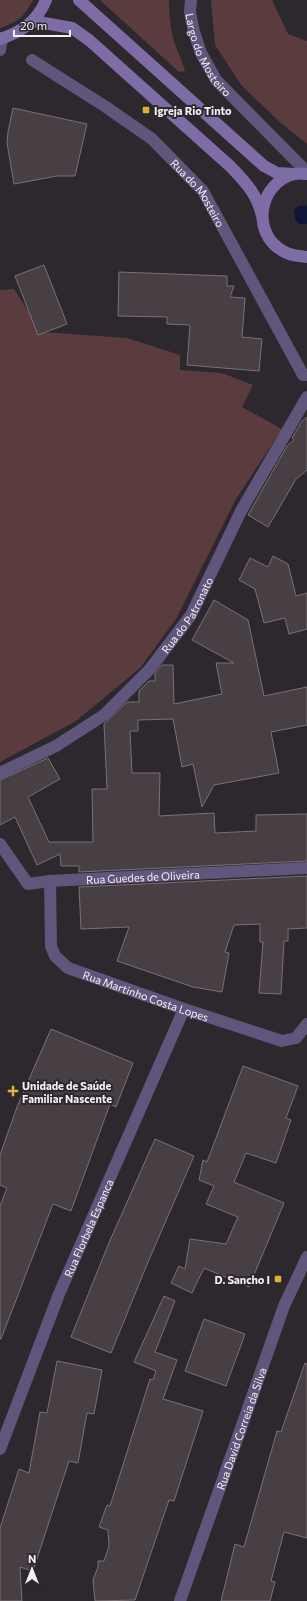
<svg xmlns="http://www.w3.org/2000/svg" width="307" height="1601" font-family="Commissioner,sans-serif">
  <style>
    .green { fill: #5a3c3f }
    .water { fill: #0f1439 }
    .building { fill: #473f43; stroke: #797175 }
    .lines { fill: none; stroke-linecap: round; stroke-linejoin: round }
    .minor { stroke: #60557a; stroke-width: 12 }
    .secondary { stroke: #7e6ca6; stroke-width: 12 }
    .poi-dot { fill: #dfb034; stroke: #2d282e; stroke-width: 1.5 }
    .labels { text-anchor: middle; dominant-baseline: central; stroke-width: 4; stroke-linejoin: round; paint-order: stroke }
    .street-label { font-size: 11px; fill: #f4f1f5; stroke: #2d282e }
    .poi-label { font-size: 11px; font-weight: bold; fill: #f4f1f5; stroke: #2d282e; text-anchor: start }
  </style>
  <rect width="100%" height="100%" fill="#2d282e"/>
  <g class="green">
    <path d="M0,0H33C24,17 18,22 0,28Z"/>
    <path d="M100,0H169C169,14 170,27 174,41C177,51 182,60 185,71L179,72Z"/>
    <polygon points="211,0 272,0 288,34 307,41 307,144 281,123 242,86 215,45"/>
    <polygon points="14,289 42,332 127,338 180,355 180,370 222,373 253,385 242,407 282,429 236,499 176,619 140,668 76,721 0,762 0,290"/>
  </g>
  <polygon class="water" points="305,205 307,206 307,224 300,224 295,220 294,210 299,206"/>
  <g class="building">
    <polygon points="13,108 87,124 75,176 57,176 14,184 7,143 8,132"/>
    <polygon points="44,265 67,324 38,335 15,276"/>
    <polygon points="119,272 227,276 227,286 234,286 230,297 245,298 242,337 262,339 259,371 187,365 190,325 167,324 167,317 118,316"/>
    <polygon points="307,417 307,470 296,479 268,527 248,515 287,446 294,440 292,438 302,421"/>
    <polygon points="273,556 288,564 296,596 307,593 307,629 289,634 285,618 264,623 255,589 239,580 250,558 268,567"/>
    <polygon points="214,600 248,620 264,696 307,687 307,725 271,732 279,773 214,785 202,807 193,764 182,767 173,719 138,720 138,731 130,731 132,773 160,773 159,816 214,813 215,833 256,831 256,815 307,814 307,861 79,872 79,866 61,866 60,854 37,865 15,817 0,825 0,780 48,758 60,779 28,797 49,842 93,842 92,789 107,789 104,724 127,702 139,702 139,691 149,681 155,681 155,674 162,665 173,665 174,704 222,694 216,663 234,663 192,640"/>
    <polygon points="307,876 307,928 288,929 288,941 284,941 281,994 259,993 263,942 260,942 260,924 234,925 225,952 229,953 222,992 193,987 117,961 129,927 81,929 79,887"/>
    <polygon points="51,1029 133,1063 116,1107 110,1104 71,1211 53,1204 1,1339 0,1339 0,1206 7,1188 0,1185 0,1155 17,1107"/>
    <polygon points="243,1066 298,1086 286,1118 291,1120 276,1163 246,1153 234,1182 284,1203 249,1287 204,1268 192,1293 171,1283 179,1266 185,1269 190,1239 226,1244 238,1217 206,1204 214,1186 199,1180 203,1160 207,1162"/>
    <polygon points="155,1139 194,1156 148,1262 111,1353 71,1337 108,1245"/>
    <polygon points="164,1296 175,1301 155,1352 177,1360 163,1399 203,1411 174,1501 169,1500 135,1600 95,1601 93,1580 98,1567 98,1561 104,1561 109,1546 108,1530 99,1527 107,1505 110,1506 150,1379 153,1380 156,1371 134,1362"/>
    <polygon points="204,1319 245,1334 226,1386 185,1371"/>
    <polygon points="57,1361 102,1370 94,1414 87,1413 78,1463 69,1461 33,1571 20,1567 22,1601 0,1601 0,1528 19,1469 29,1473 40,1412 47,1413"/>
    <polygon points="305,1363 307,1364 307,1538 284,1532 271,1581 275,1582 270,1601 221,1601 235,1544 244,1547 277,1431 281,1432"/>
  </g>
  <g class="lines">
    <g class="minor">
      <path id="s1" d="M191,0L190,12L194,32L201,53L216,80L307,172"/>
      <polyline points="0,50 2,38"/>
      <path id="s2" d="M32,60L106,107L152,139L203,191L303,375H307"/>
      <path id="s3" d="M0,773L56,746L104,715L150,669L191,615L241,511L307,397"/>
      <path id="s4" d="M0,844L28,884L50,881L307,868"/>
      <path id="s5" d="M50,881L51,946L55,956L68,968L184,1009L282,1041L296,1038L307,1024"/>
      <path id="s6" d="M0,1449L59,1294L184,1009"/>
      <path id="s7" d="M180,1601L284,1306L307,1257"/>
    </g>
    <g class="secondary">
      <polyline points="79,0 264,166 277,173 295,174"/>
      <path d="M33,21L72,28L89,40L231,167C246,183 257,194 262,216"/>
      <path d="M0,39C21,32 37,22 46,0"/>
      <path d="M307,174C303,174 298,173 295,174C259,182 250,233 283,251C290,256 299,256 307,257"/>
    </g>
  </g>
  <g class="poi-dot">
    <rect x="142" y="106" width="8" height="8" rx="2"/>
    <path d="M11 1085h4v4h4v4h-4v4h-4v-4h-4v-4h4z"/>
    <rect x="274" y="1275" width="8" height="8" rx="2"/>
  </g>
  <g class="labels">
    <g class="street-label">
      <text stroke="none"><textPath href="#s1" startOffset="59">Largo do Mosteiro</textPath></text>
      <text stroke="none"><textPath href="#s2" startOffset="215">Rua do Mosteiro</textPath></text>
      <text stroke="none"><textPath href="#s3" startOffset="250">Rua do Patronato</textPath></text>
      <text stroke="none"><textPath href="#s4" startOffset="164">Rua Guedes de Oliveira</textPath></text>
      <text stroke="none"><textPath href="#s5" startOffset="176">Rua Martinho Costa Lopes</textPath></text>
      <text stroke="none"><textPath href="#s6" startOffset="238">Rua Florbela Espanca</textPath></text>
      <text stroke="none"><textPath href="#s7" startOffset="183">Rua David Correia da Silva</textPath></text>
    </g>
    <g class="poi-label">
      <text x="154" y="110">Igreja Rio Tinto</text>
      <text x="22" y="1085">Unidade de Saúde<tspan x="22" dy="13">Familiar Nascente</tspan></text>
      <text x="270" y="1279" text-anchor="end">D. Sancho I</text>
    </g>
  </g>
  <g transform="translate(32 1569)" stroke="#2d282e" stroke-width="3" paint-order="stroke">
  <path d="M0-3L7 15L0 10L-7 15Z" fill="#f4f1f5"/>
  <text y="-6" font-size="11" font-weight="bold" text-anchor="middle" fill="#f4f1f5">N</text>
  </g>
  <path d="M14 30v6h56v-6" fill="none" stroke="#f4f1f5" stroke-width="2"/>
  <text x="20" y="30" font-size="12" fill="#f4f1f5" stroke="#2d282e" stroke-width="3" paint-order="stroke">20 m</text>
</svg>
